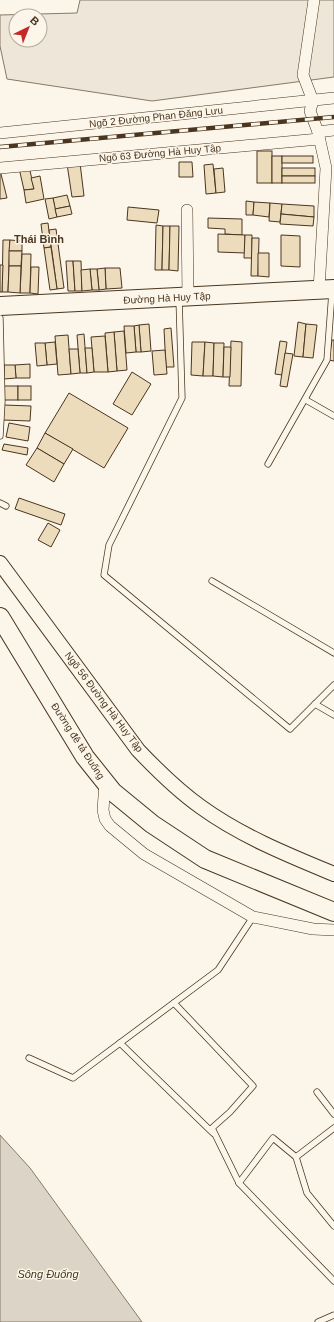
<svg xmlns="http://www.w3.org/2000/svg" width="334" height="1322" font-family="Helvetica,sans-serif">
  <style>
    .green { fill: #ede6d9; stroke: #887966; fill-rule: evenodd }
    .water { fill: #dcd4c6; stroke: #887966 }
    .building { fill: #ecdcbc; stroke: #4a3520 }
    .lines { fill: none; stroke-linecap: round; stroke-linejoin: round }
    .service-casing { stroke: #4a3520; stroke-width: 7 }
    .minor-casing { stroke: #4a3520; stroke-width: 12 }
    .tertiary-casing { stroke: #4a3520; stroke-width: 16 }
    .primary-casing { stroke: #4a3520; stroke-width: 20 }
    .service { stroke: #fbf6e9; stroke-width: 5.5 }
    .minor { stroke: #fbf6e9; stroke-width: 11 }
    .tertiary { stroke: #fbf6e9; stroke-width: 14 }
    .primary { stroke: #fbf6e9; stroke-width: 18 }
    .rail-casing { stroke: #4a3520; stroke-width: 4.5 }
    .rail { stroke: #fbf6e9; stroke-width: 3; stroke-dasharray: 9; stroke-linecap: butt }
    .labels { text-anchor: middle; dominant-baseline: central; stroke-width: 3; stroke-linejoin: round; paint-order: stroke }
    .street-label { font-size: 10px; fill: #4a3520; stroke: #fbf6e9 }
    .neighbourhood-label { font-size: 11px; font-weight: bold; fill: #4a3520; stroke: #fbf6e9 }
    .water-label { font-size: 11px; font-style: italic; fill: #4a3520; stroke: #fbf6e9 }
  </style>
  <rect width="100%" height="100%" fill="#fbf6e9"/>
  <path class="green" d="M80,0H334V77L152,101L7,79L0,46V15L77,13ZM16,16H40V40H16Z"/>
  <polygon class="water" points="0,1135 30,1168 142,1322 0,1322"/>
  <g class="building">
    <rect x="257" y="151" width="15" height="32"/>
    <rect x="272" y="156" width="10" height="27"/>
    <rect x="282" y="156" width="31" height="7"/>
    <polygon points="179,162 192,162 193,177 179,177"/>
    <polygon points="80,163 84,196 72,197 67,164"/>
    <polygon points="213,164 216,193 206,194 204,165"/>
    <polygon points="29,166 34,189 24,190 19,168"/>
    <polygon points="223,168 225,192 216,193 214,169"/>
    <rect x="282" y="168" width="33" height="8"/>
    <polygon points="0,170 7,198 0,199"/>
    <polygon points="40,176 44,199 26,203 24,190 34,189 31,178"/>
    <rect x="282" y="176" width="33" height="7"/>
    <polygon points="67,195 70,206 55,209 53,198"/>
    <polygon points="53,198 57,217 49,219 45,199"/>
    <polygon points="246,201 254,202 253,215 246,215"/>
    <polygon points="254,202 270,203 269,217 253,215"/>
    <polygon points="270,203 282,204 280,222 269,221"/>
    <polygon points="282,204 314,206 314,217 281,214"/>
    <polygon points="70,206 72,214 57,217 55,209"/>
    <polygon points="128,207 159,210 157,223 127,220"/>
    <polygon points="281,214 314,217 313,226 280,224"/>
    <polygon points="208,218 242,219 242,235 225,234 225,229 208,228"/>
    <polygon points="48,223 51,247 44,248 41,224"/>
    <polygon points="156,225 163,226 162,270 155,270"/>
    <polygon points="163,226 170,226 169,270 162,270"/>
    <polygon points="170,226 179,226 178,271 169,270"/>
    <polygon points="56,229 64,288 57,289 49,230"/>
    <polygon points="218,234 245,235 245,253 218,252"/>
    <polygon points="245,235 252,235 252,258 244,258"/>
    <polygon points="281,235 300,236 300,267 281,266"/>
    <polygon points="252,238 259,238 258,276 251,276"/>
    <polygon points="3,240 10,240 8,292 2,292"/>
    <polygon points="10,240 22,241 22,251 9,251"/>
    <polygon points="51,247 57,289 50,290 44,248"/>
    <polygon points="9,251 22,251 21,266 9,266"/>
    <polygon points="258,253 269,253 269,277 258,276"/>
    <polygon points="22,254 31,254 30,293 20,293"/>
    <polygon points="66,261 73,261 75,291 68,291"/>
    <polygon points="73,261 81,261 82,291 75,291"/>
    <polygon points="0,265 3,265 2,292 0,292"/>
    <polygon points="9,266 21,266 20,293 8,292"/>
    <polygon points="31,267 39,267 38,294 30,293"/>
    <polygon points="105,268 120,268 122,288 106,289"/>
    <polygon points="105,268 106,289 99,290 97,269"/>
    <polygon points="90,269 97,269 99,290 92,290"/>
    <polygon points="90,269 92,290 82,291 81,270"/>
    <polygon points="298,322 306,324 303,357 294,356"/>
    <polygon points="149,324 151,351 141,352 139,325"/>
    <polygon points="306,324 317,325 313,358 303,357"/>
    <polygon points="139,325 141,352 136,352 134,326"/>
    <polygon points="124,326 134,326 136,352 126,353"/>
    <polygon points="171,328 174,367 166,367 164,329"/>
    <polygon points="124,331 127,370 117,371 114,332"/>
    <polygon points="114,332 117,371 108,372 105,333"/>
    <polygon points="84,334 87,373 80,373 77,335"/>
    <polygon points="68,335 71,374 58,375 55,336"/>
    <polygon points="105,336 108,372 94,372 91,337"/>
    <polygon points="332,340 334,340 334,361 329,360"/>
    <polygon points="231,341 242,342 241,386 229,386"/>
    <polygon points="280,341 287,342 282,375 275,374"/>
    <polygon points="55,342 57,364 47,365 45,343"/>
    <polygon points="192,342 205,342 203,376 191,375"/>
    <polygon points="205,342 214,343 213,376 203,376"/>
    <polygon points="35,343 45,343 47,365 37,366"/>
    <polygon points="214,343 224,343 223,377 213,376"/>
    <polygon points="224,347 231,347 230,377 223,377"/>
    <polygon points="85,348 92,348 94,372 87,373"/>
    <polygon points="69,349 78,349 80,373 71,374"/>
    <polygon points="165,350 167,374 154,375 152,351"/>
    <polygon points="285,353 293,354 287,387 280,386"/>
    <polygon points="30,364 30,378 16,378 15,365"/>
    <polygon points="4,365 15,365 16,378 4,379"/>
    <polygon points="132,372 151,384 132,415 113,404"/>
    <rect x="4" y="386" width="14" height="14"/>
    <rect x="18" y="386" width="13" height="14"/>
    <polygon points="69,393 128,428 104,468 45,433"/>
    <polygon points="4,405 31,406 30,421 3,420"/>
    <polygon points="9,423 30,427 28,441 6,437"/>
    <polygon points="45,433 73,449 64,464 37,448"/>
    <polygon points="4,444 28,448 27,455 2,450"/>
    <polygon points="37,448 64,464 54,482 26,465"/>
    <polygon points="19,498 65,514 61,525 15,509"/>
    <polygon points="48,523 60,530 51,547 38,540"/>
  </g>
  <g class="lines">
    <g class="service-casing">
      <g id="service">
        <polyline points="179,298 182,398 109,545 104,575 290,729 334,685"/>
        <polyline points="0,318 2,401 0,436"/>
        <polyline points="306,400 334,416"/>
        <polyline points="268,464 327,360 332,292"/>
        <polyline points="0,503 6,506"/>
        <polyline points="212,581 334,653"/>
        <polyline points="315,704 334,715"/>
        <polyline points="174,1003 253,1086 230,1112 212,1128 239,1183 334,1281"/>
        <polyline points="120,1043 213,1133"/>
        <polyline points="29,1058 73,1078 218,970 253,917"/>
        <polyline points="317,1092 334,1114"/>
        <polyline points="296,1157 307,1193 334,1226"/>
        <polyline points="239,1183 273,1138 296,1157 334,1128"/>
        <polyline points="318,1322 334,1315"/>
      </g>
    </g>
    <g class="minor-casing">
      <g id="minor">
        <polyline points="313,101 310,111 318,132 326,168 319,290"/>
        <polyline points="313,101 303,75 314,0"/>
        <polyline points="318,132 334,130"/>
        <polyline points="0,133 334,98"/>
        <polyline points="0,168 319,139"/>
        <polyline points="187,210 188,298"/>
        <polyline points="105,783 103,810 105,819 110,826 144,854 253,917 313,929 334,930"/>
      </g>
    </g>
    <g class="tertiary-casing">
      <path id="tertiary" d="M0,563L138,750C157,770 177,790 201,807C241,836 288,855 334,874"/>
    </g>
    <g class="primary-casing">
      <g id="primary">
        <polyline points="0,306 334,289"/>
        <polyline points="0,617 85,757 113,792 152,824 205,859 334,912"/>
      </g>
    </g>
    <use href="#service" class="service"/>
    <use href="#minor" class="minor"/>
    <use href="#tertiary" class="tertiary"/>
    <use href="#primary" class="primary"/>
    <g class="rail-casing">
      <polyline id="rail" points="0,147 334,117"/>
    </g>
    <use href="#rail" class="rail"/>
  </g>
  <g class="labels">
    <g class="street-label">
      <text transform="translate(156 117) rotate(-6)">Ngõ 2 Đường Phan Đăng Lưu</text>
      <text transform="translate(160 153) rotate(-5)">Ngõ 63 Đường Hà Huy Tập</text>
      <text transform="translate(167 298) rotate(-3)">Đường Hà Huy Tập</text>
      <text transform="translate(104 702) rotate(53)">Ngõ 56 Đường Hà Huy Tập</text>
      <text transform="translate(78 741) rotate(57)">Đường đê tả Đuống</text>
    </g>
    <g class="neighbourhood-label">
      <text x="39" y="239">Thái Bình</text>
    </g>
    <g class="water-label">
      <text x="48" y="1274">Sông Đuống</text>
    </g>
  </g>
  <g transform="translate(28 28) rotate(43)"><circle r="19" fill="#fbf6e9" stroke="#b4a999"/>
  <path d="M0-3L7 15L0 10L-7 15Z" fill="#c62828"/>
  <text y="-6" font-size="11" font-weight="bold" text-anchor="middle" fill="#4a3520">B</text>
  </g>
</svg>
